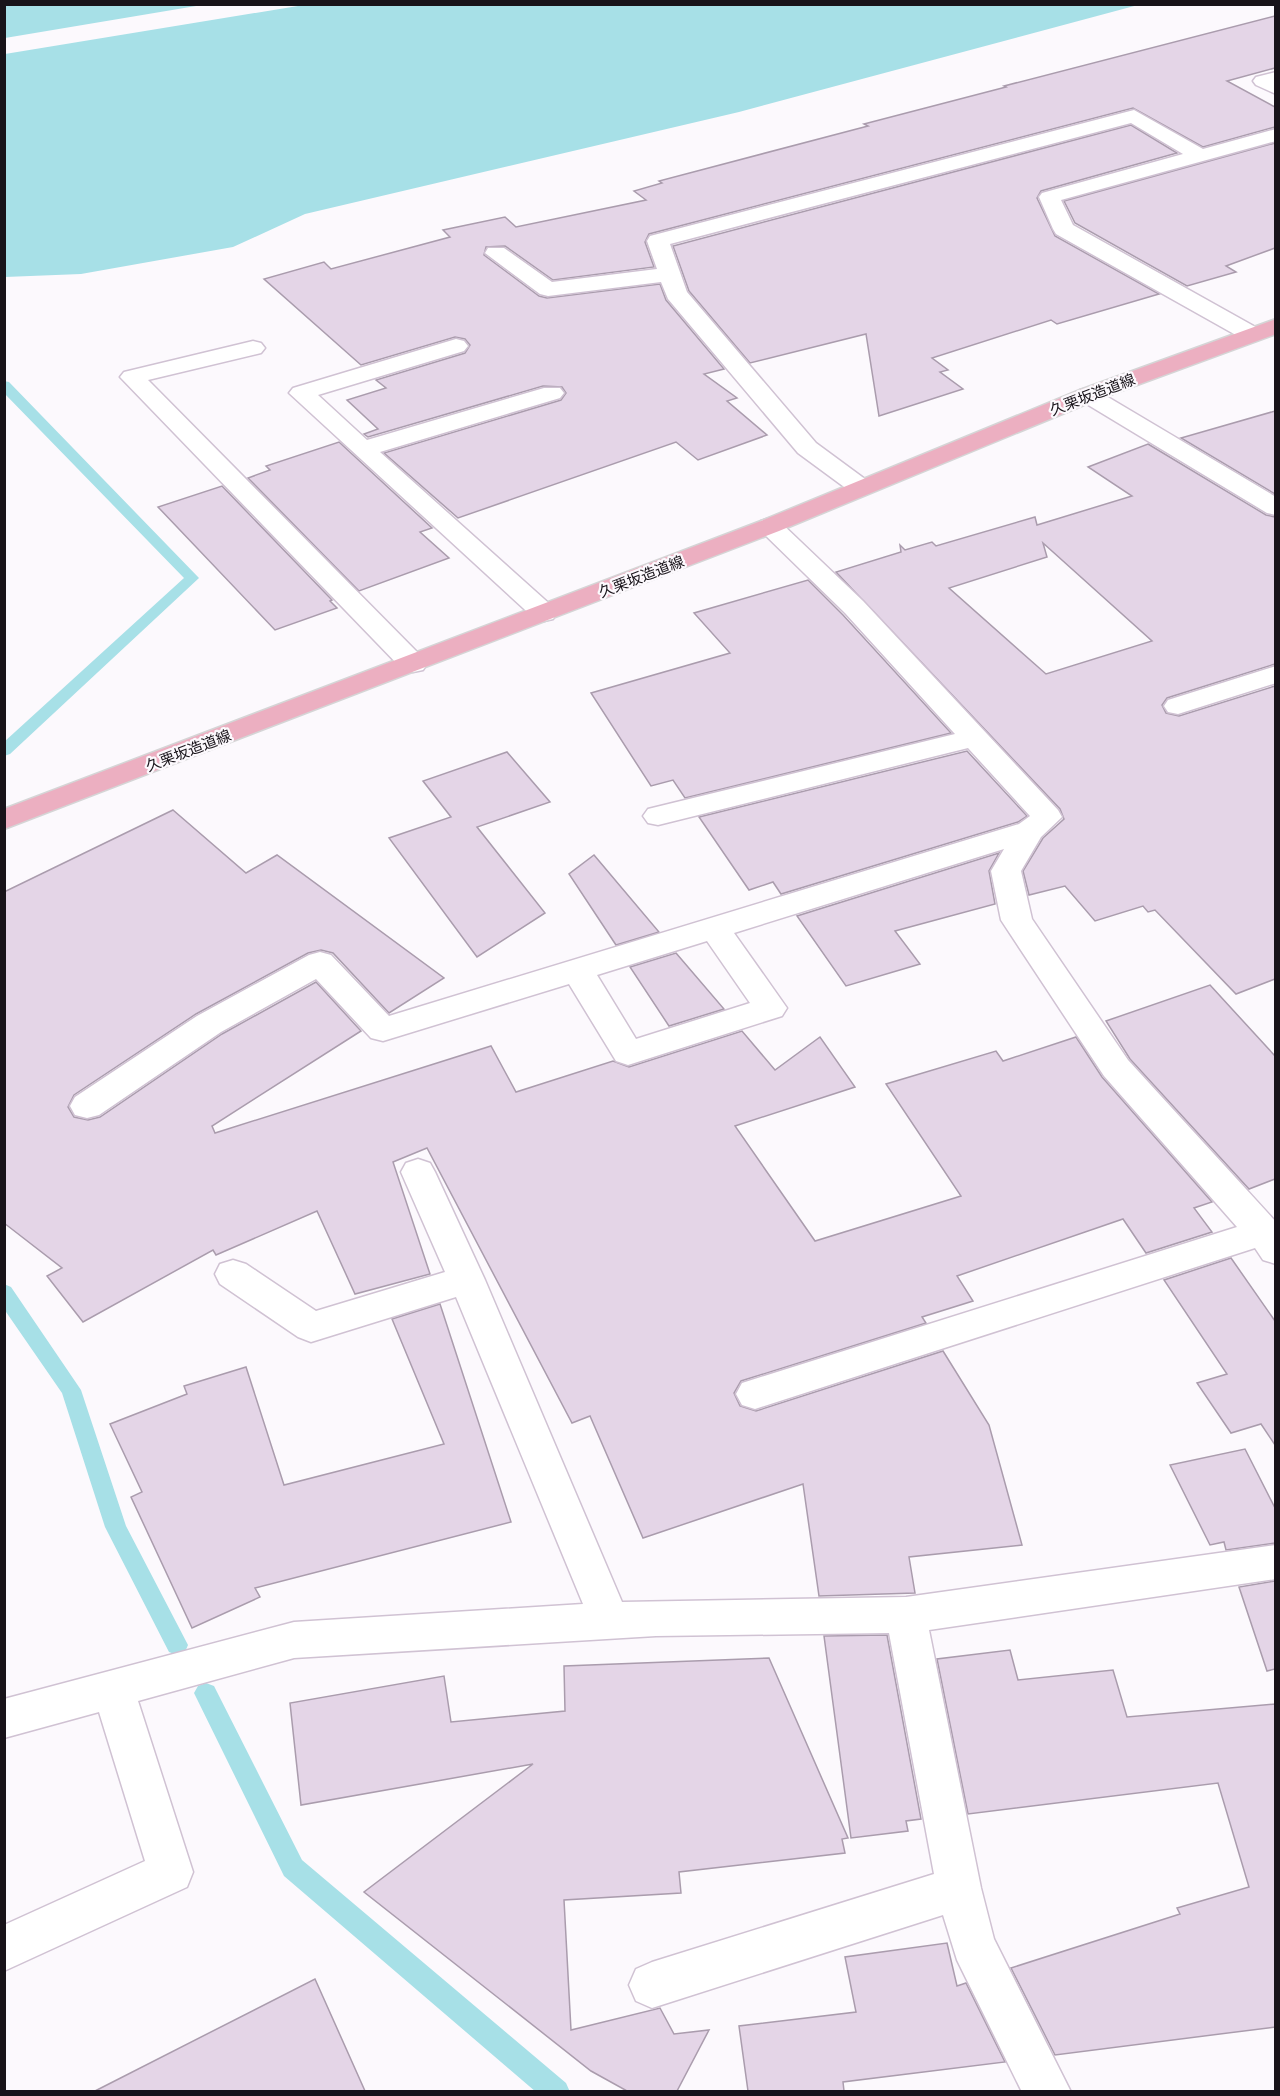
<svg xmlns="http://www.w3.org/2000/svg" width="1280" height="2096" font-family="'Exo 2','Noto Sans JP',sans-serif">
  <style>
    .water { fill: #a7e0e7 }
    .pier { fill: #fcf9fd }
    .lines { fill: none; stroke-linecap: round; stroke-linejoin: round }
    .stream { fill: #a7e0e7; fill-rule: evenodd }
    .building { fill: #e4d5e7; stroke: #aa9cad; stroke-width: 1.5; fill-rule: evenodd }
    .minor-casing { stroke: #d0c2d3; stroke-width: 3 }
    .major-casing { stroke: #d5d5d6; stroke-width: 3 }
    .minor { fill: #fff; fill-rule: evenodd }
    .major { fill: #ecafc1; fill-rule: evenodd }
    .labels { text-anchor: middle; dominant-baseline: central; stroke-width: 4.5; stroke-linejoin: round; paint-order: stroke }
    .far-street-label { font-size: 15px; fill: #181319; stroke: #fcf9fd }
  </style>
  <rect width="100%" height="100%" fill="#fcf9fd"/>
  <polygon class="water" points="4,5 1138,5 739,112 305,214 233,247 81,274 5,277"/>
  <polygon class="pier" points="208,4 304,5 5,54 5,38"/>
  <g class="lines">
    <g class="stream">
      <polygon points="4,381 9,382 199,578 10,754 4,756 4,742 184,578 4,393"/>
      <polygon points="4,1284 11,1287 81,1390 126,1526 188,1645 185,1652 177,1655 169,1652 105,1527 62,1393 4,1309"/>
      <polygon points="206,1683 214,1686 302,1860 566,2083 570,2092 536,2092 284,1876 194,1693 198,1686"/>
    </g>
  </g>
  <g class="building">
    <polygon points="1275,16 1275,68 1227,81 1275,107 1275,127 1203,147 1133,108 649,234 645,242 654,267 553,280 505,246 486,247 484,255 539,296 547,298 660,284 666,300 724,369 704,374 737,398 727,401 767,435 698,460 676,442 458,518 384,453 561,400 566,393 562,387 543,386 368,437 364,434 378,429 347,400 386,388 376,380 465,353 470,345 465,339 455,337 361,365 264,279 324,262 331,269 450,237 443,230 505,217 516,227 646,200 634,191 662,183 659,181 868,126 864,124 1006,87 1004,86"/>
    <polygon points="1131,125 1177,153 1041,191 1037,198 1055,236 1159,294 1057,324 1051,320 932,358 948,370 940,372 963,389 879,416 866,334 750,363 689,291 673,246"/>
    <polygon points="1275,143 1275,248 1226,266 1236,272 1187,286 1075,223 1064,201"/>
    <polygon points="1275,411 1275,494 1181,438"/>
    <polygon points="339,442 432,528 420,532 449,558 359,591 248,478 270,470 266,466"/>
    <path d="M1148,444L1266,515L1275,517V664L1167,698L1162,705L1166,713L1179,716L1275,686V979L1236,994L1155,910L1148,912L1143,906L1095,921L1065,886L1029,895L1023,871L1043,838L1064,819L1060,809L836,572L901,552L900,545L905,550L932,542L936,546L1035,517L1037,525L1132,496L1088,467ZM1043,543L1152,641L1046,674L949,588L1047,557Z"/>
    <polygon points="222,486 332,600 330,601 337,608 275,630 158,507"/>
    <polygon points="808,580 843,615 951,733 685,798 673,780 651,786 591,693 730,653 694,613"/>
    <polygon points="967,751 1027,816 1018,822 781,894 773,882 749,890 699,817"/>
    <polygon points="507,752 550,802 477,827 545,913 477,957 389,838 451,817 423,781"/>
    <polygon points="173,810 246,873 277,855 444,978 389,1013 333,953 321,950 308,953 196,1014 74,1095 68,1107 74,1117 88,1120 100,1117 222,1034 316,982 361,1031 212,1126 215,1133 491,1046 516,1092 613,1061 629,1067 742,1031 775,1070 820,1037 855,1087 735,1126 815,1241 961,1196 886,1084 996,1051 1003,1061 1076,1037 1102,1077 1212,1202 1194,1208 1212,1232 1146,1253 1123,1219 957,1276 973,1301 922,1317 926,1323 741,1381 734,1393 740,1406 756,1411 943,1351 989,1425 1022,1545 909,1557 915,1593 819,1596 803,1484 643,1538 590,1416 572,1423 427,1148 393,1162 430,1274 355,1294 317,1211 216,1255 213,1250 83,1322 47,1276 62,1268 4,1223 4,892"/>
    <polygon points="999,853 989,871 995,904 895,931 920,964 846,986 797,916"/>
    <polygon points="594,855 659,932 616,945 569,874"/>
    <polygon points="676,953 724,1009 669,1026 630,967"/>
    <polygon points="1210,985 1275,1056 1275,1179 1249,1189 1130,1059 1106,1021"/>
    <polygon points="1231,1258 1275,1321 1275,1445 1261,1424 1231,1433 1197,1383 1227,1374 1164,1280"/>
    <polygon points="440,1304 511,1522 255,1588 260,1597 192,1628 131,1497 142,1492 110,1424 187,1394 184,1386 246,1367 284,1485 444,1444 392,1319"/>
    <polygon points="1245,1449 1275,1508 1275,1543 1226,1550 1224,1542 1210,1545 1170,1465"/>
    <polygon points="1275,1581 1275,1669 1267,1671 1239,1587"/>
    <polygon points="887,1635 921,1819 906,1821 908,1831 851,1838 824,1636"/>
    <polygon points="1010,1650 1018,1680 1113,1670 1127,1717 1275,1704 1275,2027 1055,2055 1011,1968 1180,1914 1177,1908 1249,1887 1218,1783 968,1814 937,1659"/>
    <polygon points="769,1658 848,1838 842,1839 845,1853 679,1872 681,1893 564,1900 571,2030 660,2008 674,2034 709,2030 677,2091 627,2091 591,2071 364,1892 533,1764 301,1805 290,1703 444,1676 451,1722 565,1711 564,1666"/>
    <polygon points="947,1943 957,1986 966,1983 1005,2062 843,2082 844,2091 748,2091 739,2026 856,2012 845,1957"/>
    <polygon points="315,1979 365,2091 95,2091"/>
  </g>
  <g class="lines">
    <g class="minor-casing">
      <g id="minor">
        <polygon points="1276,72 1276,94 1256,85 1253,81 1256,77"/>
        <polygon points="1134,110 1203,149 1276,129 1276,141 1061,200 1073,225 1259,329 1262,334 1259,339 1243,339 1056,234 1053,229 1039,197 1042,193 1183,154 1131,123 670,244 687,292 816,443 869,482 873,487 869,492 860,495 851,492 798,453 668,299 661,282 548,296 540,294 485,253 488,248 504,248 552,282 657,269 647,241 650,236"/>
        <polygon points="456,339 464,341 468,346 464,351 318,395 367,440 544,388 560,388 564,393 560,398 380,452 553,607 557,613 553,619 544,621 535,619 289,393 293,388"/>
        <polygon points="253,341 261,343 265,348 261,353 148,380 423,658 427,664 423,670 413,672 403,670 120,377 124,372"/>
        <polygon points="1088,388 1096,390 1276,497 1276,515 1267,513 1080,400 1076,395 1080,390"/>
        <path d="M770,518L779,521L863,601L1058,810L1062,817L1041,837L1021,871L1032,919L1128,1060L1276,1222V1264L1263,1260L1255,1248L755,1409L742,1405L736,1394L742,1383L1237,1227L1104,1076L1001,920L991,871L1004,849L734,933L787,1008L782,1016L628,1065L616,1061L569,984L383,1041L371,1038L316,979L221,1032L99,1115L87,1118L75,1115L70,1106L75,1097L197,1016L309,955L320,952L331,955L389,1016L1019,824L1030,816L968,748L658,825L648,823L643,816L648,809L955,734L845,613L761,531L757,526L761,521ZM707,941L750,1003L636,1039L597,975Z"/>
        <polygon points="1276,666 1276,683 1178,714 1168,712 1164,706 1168,700"/>
        <polygon points="418,1159 430,1163 435,1172 485,1280 622,1602 906,1597 1276,1545 1276,1579 929,1630 981,1888 994,1939 1071,2092 1022,2092 957,1960 943,1915 652,2008 636,2001 629,1985 636,1969 652,1962 934,1874 889,1633 656,1636 294,1658 138,1701 193,1872 187,1887 4,1971 4,1925 145,1861 99,1712 4,1738 4,1699 294,1622 583,1604 456,1297 311,1342 298,1337 220,1284 215,1274 220,1264 233,1260 246,1264 316,1311 445,1272 401,1172 406,1163"/>
      </g>
    </g>
    <g class="major-casing">
      <polygon id="major" points="1276,319 1276,334 1096,400 779,531 4,829 4,809 761,521 1080,390"/>
    </g>
    <use href="#minor" class="minor"/>
    <use href="#major" class="major"/>
  </g>
  <g class="labels">
    <g class="far-street-label">
      <text transform="translate(1092 394) rotate(-21)">久栗坂造道線</text>
      <text transform="translate(641 576) rotate(-21)">久栗坂造道線</text>
      <text transform="translate(188 750) rotate(-21)">久栗坂造道線</text>
    </g>
  </g>
  <rect width="1280" height="2096" fill="none" stroke="#181319" stroke-width="12"/>
</svg>
